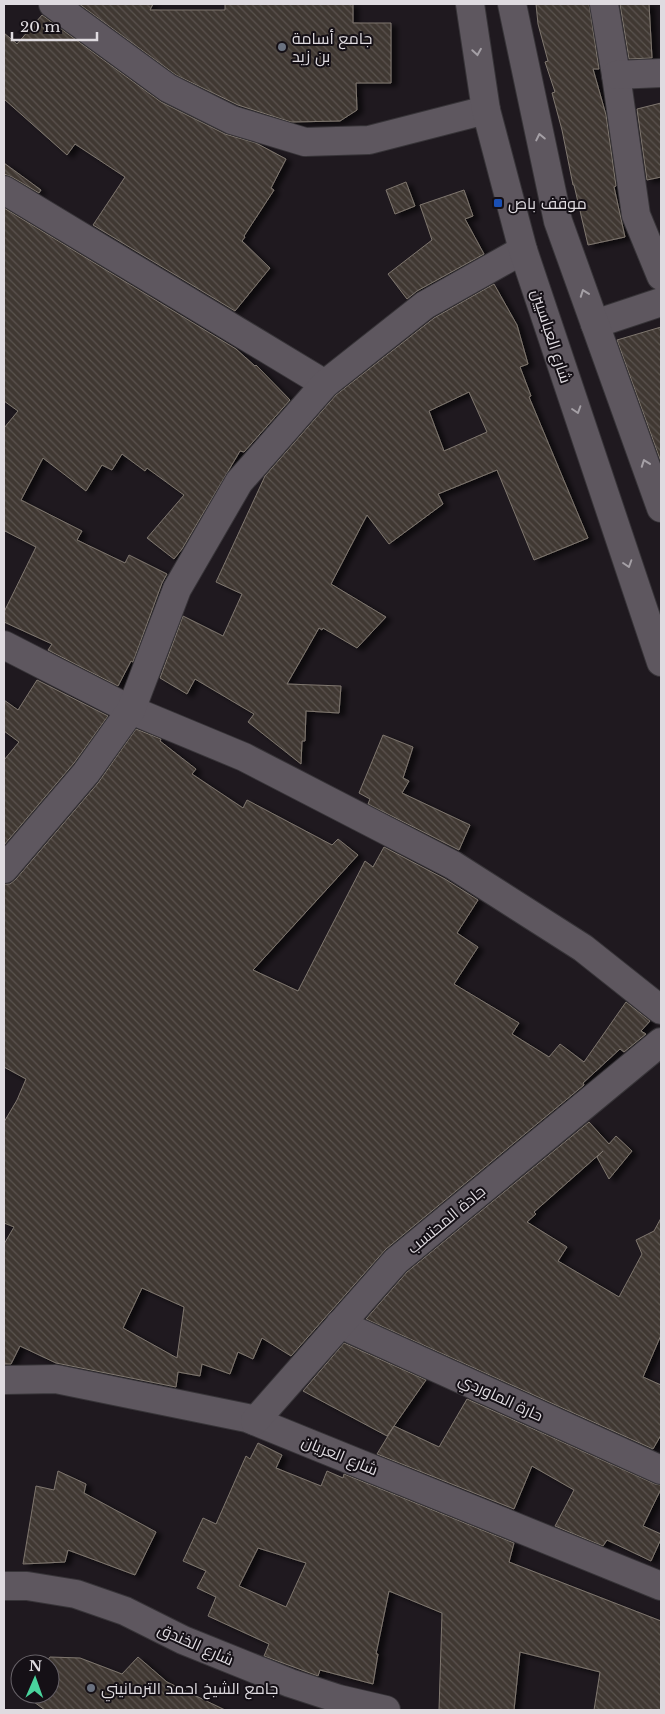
<svg xmlns="http://www.w3.org/2000/svg" width="665" height="1714" font-family="'Libre Baskerville',Cairo,serif">
  <style>
    .building { fill: url(#building-back-hatch); stroke: #7f776f; fill-rule: evenodd; filter: url(#shadow) }
    .lines { fill: none; stroke-linecap: round; stroke-linejoin: round }
    .street-casing { stroke: #373438; stroke-width: 30 }
    .secondary-casing { stroke: #373438; stroke-width: 30 }
    .street { stroke: #5e575f; stroke-width: 28 }
    .secondary { stroke: #5e575f; stroke-width: 28 }
    .oneway { stroke: #a5a0a6 }
    .worship-dot { fill: #6b7280; stroke: #151016; stroke-width: 2 }
    .transit-dot { fill: #1a4fb4; stroke: #151016; stroke-width: 2 }
    .labels { text-anchor: middle; dominant-baseline: central; stroke-width: 4; stroke-linejoin: round; paint-order: stroke }
    .poi-label { font-size: 16px; fill: #dfdbe0; stroke: #151016; text-anchor: start }
    .street-label { font-size: 16px; fill: #dfdbe0; stroke: #151016 }
  </style>
  <defs>
    <pattern id="building-back-hatch" width="6" height="6" patternUnits="userSpaceOnUse" patternTransform="scale(1.25)"><rect width="6" height="6" fill="#403832"/><path d="M-1 5l2 2M0 0l6 6M5-1l2 2" fill="none" stroke="#5b544f"/></pattern>
    <filter id="shadow"><feDropShadow dx="5.5" dy="3" stdDeviation="2.5" flood-color="#0009"/></filter>
  </defs>
  <rect width="100%" height="100%" fill="#1f191f"/>
  <g class="building">
    <polygon points="79,4 153,4 150,10 225,10 225,4 353,4 353,23 391,23 391,83 356,83 357,110 340,121 291,122 238,105 176,75"/>
    <polygon points="536,4 589,4 599,69 593,69 606,115 616,186 614,187 625,237 588,245 574,185 573,185 562,130 552,93 555,92 545,62 548,61 538,24"/>
    <polygon points="620,4 649,4 652,58 629,59"/>
    <polygon points="42,15 161,102 225,134 256,143 286,159 271,188 274,190 244,236 245,237 242,241 270,268 235,311 93,225 125,177 75,144 67,155 4,99 4,33 17,44"/>
    <polygon points="661,103 661,177 647,180 637,109"/>
    <polygon points="4,163 41,190 39,193 12,177 4,174"/>
    <polygon points="406,182 415,206 395,214 386,190"/>
    <polygon points="464,190 473,216 465,219 484,254 417,291 407,299 388,274 432,240 420,205"/>
    <polygon points="4,208 236,349 255,366 256,365 290,400 244,452 240,451 182,549 174,559 147,538 184,495 147,468 145,471 122,454 112,470 102,465 86,491 43,458 21,500 82,531 77,540 125,563 129,555 167,574 162,583 133,662 131,661 118,686 48,650 52,644 4,622 4,612 36,547 5,531 4,533 4,428 18,411 4,401"/>
    <path d="M494,284L517,325L528,364L520,367L531,396L529,397L588,538L534,560L497,470L438,494L443,504L389,544L367,515L331,584L386,617L357,648L323,628L322,630L319,628L287,684L341,686L339,713L306,711L305,741H302L301,764L248,722L254,714L195,679L187,694L160,678L183,616L223,636L242,594L216,582L265,476L336,395L434,318ZM469,392L487,432L444,451L429,411Z"/>
    <polygon points="661,327 661,462 617,340"/>
    <polygon points="37,680 108,716 74,763 4,845 4,760 19,742 4,731 4,700 18,710"/>
    <path d="M136,729L161,739L160,741L196,769L192,774L243,808L247,800L332,845L338,839L358,855L253,970L298,991L365,861L373,867L384,847L445,879L478,900L457,933L478,947L454,984L519,1023L512,1034L549,1057L560,1044L584,1062L626,1002L650,1021L641,1031L646,1034L624,1052L620,1049L583,1083L584,1085L386,1249L291,1356L262,1338L253,1359L238,1352L230,1374L202,1364L200,1376L178,1372L176,1387L56,1363L20,1346L11,1364H4V1244L14,1227L4,1223V1122L17,1100L26,1079L4,1067V884H10L16,879L98,783ZM142,1288L184,1307L177,1358L123,1328Z"/>
    <polygon points="383,735 413,747 403,778 409,781 402,793 470,825 459,850 368,804 370,799 359,793"/>
    <polygon points="589,1122 609,1144 616,1136 632,1151 609,1179 597,1157 603,1151 534,1212 536,1214 527,1222 567,1247 558,1261 619,1297 642,1254 636,1240 654,1231 661,1218 661,1335 643,1377 661,1385 661,1435 653,1449 366,1319 407,1272"/>
    <polygon points="344,1343 426,1380 387,1436 303,1391"/>
    <polygon points="467,1399 655,1484 661,1485 661,1489 643,1526 661,1534 661,1539 651,1561 607,1540 603,1546 555,1526 574,1490 532,1466 514,1509 377,1454 394,1426 439,1447"/>
    <path d="M258,1443L282,1455L276,1468L321,1486L327,1471L343,1478L344,1474L514,1543L509,1562L661,1621V1710H594L600,1672L520,1652L514,1710H439L442,1613L389,1591L376,1654H378L373,1684L320,1670L318,1676L264,1656L269,1644L208,1616L216,1597L197,1588L206,1571L183,1561L203,1518L216,1524L246,1456L250,1459ZM258,1548L306,1563L286,1607L239,1586Z"/>
    <polygon points="58,1471 86,1484 84,1493 156,1532 135,1575 68,1550 65,1562 23,1564 36,1486 54,1490"/>
    <polygon points="50,1657 80,1658 122,1674 138,1657 167,1682 225,1710 45,1710 23,1694 50,1694 50,1664 45,1664"/>
  </g>
  <g class="lines">
    <g class="street-casing">
      <g id="street">
        <polyline points="53,4 168,88 232,120 305,142 369,140 486,110"/>
        <polyline points="604,4 616,75 636,215 661,276"/>
        <polyline points="616,75 661,73"/>
        <polyline points="4,190 325,384"/>
        <polyline points="595,324 661,302"/>
        <polyline points="4,645 131,710 244,757 453,865 583,948 661,1010"/>
        <polyline points="4,869 86,773 131,710 177,589 239,482 325,384 425,305 523,250"/>
        <polyline points="340,1324 661,1470"/>
        <polyline points="4,1380 56,1379 247,1418 661,1586"/>
        <polyline points="255,1421 396,1261 661,1042"/>
      </g>
    </g>
    <g class="secondary-casing">
      <g id="secondary">
        <polyline points="470,4 486,110 523,250 661,662"/>
        <polyline points="512,4 558,221 661,508"/>
        <polyline points="4,1586 27,1586 76,1594 125,1611 183,1640 290,1683 339,1699 386,1710"/>
      </g>
    </g>
    <use href="#street" class="street"/>
    <use href="#secondary" class="secondary"/>
  </g>
  <defs><path id="oneway-chevron" d="M-2-3.5L2.5 0L-2 3.5" fill="none" stroke-width="1.6" stroke-linecap="round" stroke-linejoin="round" transform="scale(1.25)"/></defs>
  <g class="oneway">
    <use href="#oneway-chevron" transform="translate(477 52) rotate(81)"/>
    <use href="#oneway-chevron" transform="translate(540 137) rotate(-102)"/>
    <use href="#oneway-chevron" transform="translate(584 293) rotate(-110)"/>
    <use href="#oneway-chevron" transform="translate(577 410) rotate(72)"/>
    <use href="#oneway-chevron" transform="translate(645 463) rotate(-110)"/>
    <use href="#oneway-chevron" transform="translate(628 564) rotate(72)"/>
  </g>
  <g class="worship-dot">
    <circle cx="282" cy="47" r="5"/>
    <circle cx="91" cy="1688" r="5"/>
  </g>
  <rect class="transit-dot" x="493" y="198" width="10" height="10" rx="2.5"/>
  <g class="labels">
    <g class="poi-label">
      <text x="292" y="38">جامع أسامة<tspan x="292" dy="18">بن زيد</tspan></text>
      <text x="508" y="203">موقف باص</text>
      <text x="101" y="1688">جامع الشيخ احمد الترمانيني</text>
    </g>
    <g class="street-label">
      <text transform="translate(552 336) rotate(72)">شارع العباسيين</text>
      <text transform="translate(446 1219) rotate(-40)">جادة المحتسب</text>
      <text transform="translate(501 1397) rotate(25)">حارة الماوردي</text>
      <text transform="translate(340 1455) rotate(22)">شارع العريان</text>
      <text transform="translate(196 1644) rotate(24)">شارع الخندق</text>
    </g>
  </g>
  <rect width="665" height="1714" fill="none" stroke="#dfdbe0" stroke-width="10"/>
  <g transform="translate(35 1679) rotate(2)"><circle r="24" fill="#151016" stroke="#666167"/>
  <path d="M0-4L9 19L0 12L-9 19Z" fill="#49d49d"/>
  <text y="-8" font-size="14" font-weight="bold" text-anchor="middle" fill="#dfdbe0">N</text>
  </g>
  <path d="M12 32v8h85v-8" fill="none" stroke="#dfdbe0" stroke-width="2.5"/>
  <text x="20" y="32" font-size="15" fill="#dfdbe0" stroke="#151016" stroke-width="4" paint-order="stroke">20 m</text>
</svg>
